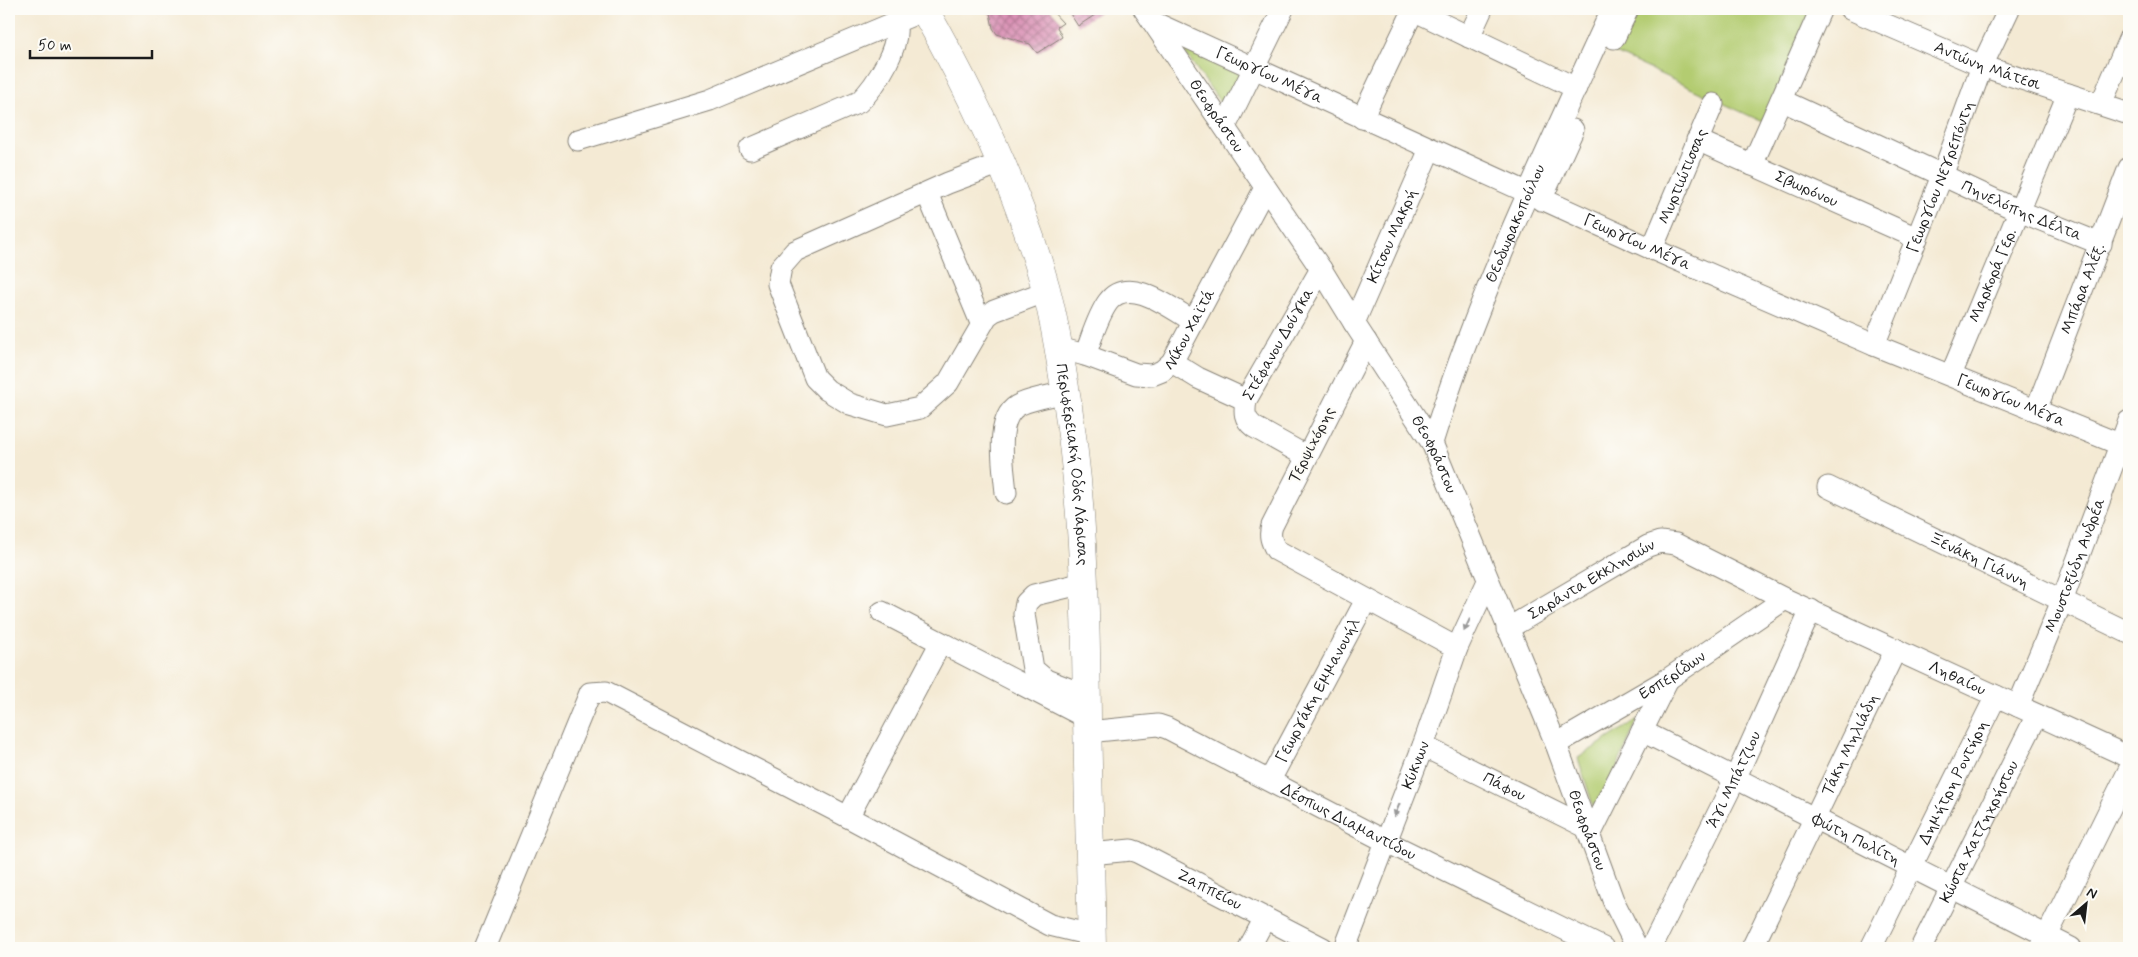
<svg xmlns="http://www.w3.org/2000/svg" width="2138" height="957" font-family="Mynerve,sans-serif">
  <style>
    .green { fill: #b3cc71; stroke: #687446 }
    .building { fill: url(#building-cross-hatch) }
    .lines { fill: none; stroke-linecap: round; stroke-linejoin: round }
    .minor-casing { stroke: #888378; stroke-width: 23 }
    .highway-casing { stroke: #888378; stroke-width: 29 }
    .minor { stroke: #fff; stroke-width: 21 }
    .highway { stroke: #fff; stroke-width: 28 }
    .oneway { fill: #999 }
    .labels { text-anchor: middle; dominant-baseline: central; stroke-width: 4.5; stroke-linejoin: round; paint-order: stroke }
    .street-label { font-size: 16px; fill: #1c1c1c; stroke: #fdfcf7 }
  </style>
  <defs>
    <pattern id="building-cross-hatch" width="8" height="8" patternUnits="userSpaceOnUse" patternTransform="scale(1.25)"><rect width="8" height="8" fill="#da91b5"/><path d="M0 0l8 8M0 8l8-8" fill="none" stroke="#b07692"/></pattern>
  </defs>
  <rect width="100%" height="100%" fill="#fdfcf7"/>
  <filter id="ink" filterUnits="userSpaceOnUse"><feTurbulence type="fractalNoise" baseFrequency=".02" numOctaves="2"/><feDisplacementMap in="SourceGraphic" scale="10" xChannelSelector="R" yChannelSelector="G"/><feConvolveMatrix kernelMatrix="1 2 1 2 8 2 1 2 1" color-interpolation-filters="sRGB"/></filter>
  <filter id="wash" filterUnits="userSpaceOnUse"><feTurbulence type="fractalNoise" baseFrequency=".0096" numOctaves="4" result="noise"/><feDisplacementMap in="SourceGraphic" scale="20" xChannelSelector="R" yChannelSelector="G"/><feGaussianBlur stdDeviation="1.12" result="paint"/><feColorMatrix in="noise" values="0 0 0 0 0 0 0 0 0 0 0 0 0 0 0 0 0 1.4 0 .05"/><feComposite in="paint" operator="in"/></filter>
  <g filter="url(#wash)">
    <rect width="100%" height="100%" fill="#f4ead4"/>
    <g class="green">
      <polygon points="1631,9 1815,9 1763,122 1611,51"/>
      <polygon points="1182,45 1248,75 1228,113 1181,47"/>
      <polygon points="1638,719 1596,815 1578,758"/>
    </g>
    <g id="blocks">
      <g class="building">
        <polygon points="978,9 1042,9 1043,11 1050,9 1063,23 1057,27 1062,37 1037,53 1030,44 997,34 993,28 990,13 978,11"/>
        <polygon points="1067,9 1104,9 1078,26"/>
      </g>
    </g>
  </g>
  <g filter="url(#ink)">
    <use href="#blocks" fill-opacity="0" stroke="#888378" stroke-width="1"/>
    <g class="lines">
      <g class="minor-casing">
        <g id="minor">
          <path id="s1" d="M1144,9L1321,269L1354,323L1432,443L1556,744L1613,900L1637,948"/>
          <path id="s2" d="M1850,9L1982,66L2129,114"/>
          <polyline points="1413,10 1576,88"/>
          <path id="s3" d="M1153,22L1652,249L1874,345L2129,448"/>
          <polyline points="1469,37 1482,9"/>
          <polyline points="1614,38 1628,9"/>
          <path id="s4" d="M1781,100L2019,211L2101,244"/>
          <polyline points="2101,104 2129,39"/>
          <polyline points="1362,118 1414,9"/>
          <polyline points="1225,127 1283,9"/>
          <polyline points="578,140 710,100 927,9"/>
          <path id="s5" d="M1697,140L1917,238"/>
          <path d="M750,149L859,102C876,86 902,45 895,22"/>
          <polyline points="1001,163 948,183 795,251 781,267 778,284 815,378 827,390 850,404 887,415 920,408 948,383 987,316 994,311 1047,291"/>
          <polyline points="1752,165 1821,9"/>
          <polyline points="927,193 981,323"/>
          <polyline points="1541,200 1573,130"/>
          <path id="s6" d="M1652,249L1713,104"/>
          <path id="s7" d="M1354,323L1430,149"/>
          <path d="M1366,341L1272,526C1269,535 1271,541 1276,550L1457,648"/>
          <path id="s8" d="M1874,345L1942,176L1982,66L2009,9"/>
          <path id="s9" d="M1059,348L1085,355L1136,374L1152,375L1162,371L1172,362L1265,188"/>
          <path d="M1085,355C1092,338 1097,317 1108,302C1128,274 1171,308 1193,321"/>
          <polyline points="1172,362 1198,378 1246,400"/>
          <path id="s10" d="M1951,375L2068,94"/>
          <path id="s11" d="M2036,410L2129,168"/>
          <path id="s12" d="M1432,443C1478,293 1547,151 1612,9"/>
          <path id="s13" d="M1306,456L1254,427C1244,419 1244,412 1246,400L1321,269"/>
          <path id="s14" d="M1828,487L2129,633"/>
          <path d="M1006,493C1004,468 993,415 1021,404C1035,398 1052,396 1066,392"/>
          <polyline points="1084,583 1034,595 1026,603 1024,614 1033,669 1046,680 1087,696"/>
          <polyline points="882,612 1087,718"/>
          <path id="s15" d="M1507,629L1648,546L1660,542L1676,544L1785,599L2129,757"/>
          <path id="s16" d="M2018,706L2062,601L2129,421"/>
          <path id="s17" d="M1642,731L2071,948"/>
          <path id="s18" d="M1087,732L1158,725L1167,728L1385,841L1603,948"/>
          <path id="s19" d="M1556,744L1668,679L1785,599"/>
          <path id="s20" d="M1423,746L1588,828"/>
          <path id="s21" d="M1270,780L1366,600"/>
          <polyline points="848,817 940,644"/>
          <polyline points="1590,835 1668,679"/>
          <path id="s22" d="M1090,854L1131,850L1137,852L1323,948"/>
          <polyline points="485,948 590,693 606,692 848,817 1050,925 1091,935"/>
          <polyline points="1249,948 1265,918"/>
          <path id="s23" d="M1345,948L1423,746L1457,648L1488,581"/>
          <path id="s24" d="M1651,948L1735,779L1811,610"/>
          <path id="s25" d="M1752,948L1896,649"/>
          <path id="s26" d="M1871,948L1996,696"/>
          <path id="s27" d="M1921,948L2037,715"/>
          <polyline points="2041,948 2129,770"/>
        </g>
      </g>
      <g class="highway-casing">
        <g id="highway">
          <path id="s28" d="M924,9C974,97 1019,191 1046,289C1053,316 1058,343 1062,370C1083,486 1086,602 1087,719C1088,796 1090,872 1092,948"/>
        </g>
      </g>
      <use href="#minor" class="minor"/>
      <use href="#highway" class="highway"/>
    </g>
    <defs><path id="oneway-solid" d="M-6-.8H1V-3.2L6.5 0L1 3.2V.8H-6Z" transform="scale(1.25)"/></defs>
    <g class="oneway">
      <use href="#oneway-solid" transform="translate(1467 625) rotate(115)"/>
      <use href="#oneway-solid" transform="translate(1397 810) rotate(112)"/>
    </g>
  </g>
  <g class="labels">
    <g class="street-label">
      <text stroke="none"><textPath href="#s2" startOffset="149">Αντώνη Μάτεσι</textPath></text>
      <text stroke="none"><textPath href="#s3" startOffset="128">Γεωργίου Μέγα</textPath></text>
      <text stroke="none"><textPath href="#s1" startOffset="129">Θεοφράστου</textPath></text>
      <text stroke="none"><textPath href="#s8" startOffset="181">Γεωργίου Νεγρεπόντη</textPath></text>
      <text stroke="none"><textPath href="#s6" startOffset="79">Μυρτιώτισσας</textPath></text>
      <text stroke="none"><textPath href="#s5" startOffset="120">Σβωρόνου</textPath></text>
      <text stroke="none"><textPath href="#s4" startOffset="265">Πηνελόπης Δέλτα</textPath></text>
      <text stroke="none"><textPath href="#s12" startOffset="235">Θεοδωρακοπούλου</textPath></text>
      <text stroke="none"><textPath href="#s7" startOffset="95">Κίτσου Μακρή</textPath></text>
      <text stroke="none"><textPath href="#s3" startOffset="532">Γεωργίου Μέγα</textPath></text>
      <text stroke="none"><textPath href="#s10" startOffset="108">Μαρκορά Γερ.</textPath></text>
      <text stroke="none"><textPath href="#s11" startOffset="130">Μπάρα Αλέξ.</textPath></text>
      <text stroke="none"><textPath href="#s9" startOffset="159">Νίκου Χαϊτά</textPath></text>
      <text stroke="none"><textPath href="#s13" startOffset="154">Στέφανου Δούγκα</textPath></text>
      <text stroke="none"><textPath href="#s3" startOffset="938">Γεωργίου Μέγα</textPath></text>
      <text transform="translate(1312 445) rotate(-63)">Τερψιχόρης</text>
      <text stroke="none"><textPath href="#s1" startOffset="532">Θεοφράστου</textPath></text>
      <text stroke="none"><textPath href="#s28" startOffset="484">Περιφερειακή Οδός Λάρισας</textPath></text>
      <text stroke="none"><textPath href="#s14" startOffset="168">Ξενάκη Γιάννη</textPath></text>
      <text stroke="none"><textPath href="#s16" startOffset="152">Μουστοξύδη Ανδρέα</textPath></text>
      <text stroke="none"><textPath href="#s15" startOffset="98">Σαράντα Εκκλησιών</textPath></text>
      <text stroke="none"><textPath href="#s19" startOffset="135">Εσπερίδων</textPath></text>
      <text stroke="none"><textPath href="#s15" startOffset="504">Ληθαίου</textPath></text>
      <text stroke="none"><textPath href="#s21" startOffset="102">Γεωργάκη Εμμανουήλ</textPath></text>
      <text stroke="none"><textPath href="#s25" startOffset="226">Τάκη Μηλιάδη</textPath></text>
      <text stroke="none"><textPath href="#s23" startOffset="196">Κύκνων</textPath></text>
      <text stroke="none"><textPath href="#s24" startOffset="188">Άγι Μπάτζιου</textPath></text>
      <text stroke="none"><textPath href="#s26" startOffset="185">Δημήτρη Ροντήρη</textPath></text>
      <text stroke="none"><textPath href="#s20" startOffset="91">Πάφου</textPath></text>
      <text stroke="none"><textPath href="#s18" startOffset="285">Δέσπως Διαμαντίδου</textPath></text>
      <text stroke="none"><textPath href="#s1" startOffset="938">Θεοφράστου</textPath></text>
      <text stroke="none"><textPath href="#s27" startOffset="130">Κώστα Χατζηχρήστου</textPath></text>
      <text stroke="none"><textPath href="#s17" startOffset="240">Φώτη Πολίτη</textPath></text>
      <text stroke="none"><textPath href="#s22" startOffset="129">Ζαππείου</textPath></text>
    </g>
  </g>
  <rect width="2138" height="957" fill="none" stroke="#fdfcf7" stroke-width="30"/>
  <g transform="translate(2086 904) rotate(28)" stroke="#fdfcf7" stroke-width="4" paint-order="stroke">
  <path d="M0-4L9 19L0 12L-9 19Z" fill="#1c1c1c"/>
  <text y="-8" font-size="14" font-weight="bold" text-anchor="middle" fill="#1c1c1c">N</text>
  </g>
  <path d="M30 50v8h122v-8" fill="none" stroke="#1c1c1c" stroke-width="2.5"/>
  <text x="38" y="50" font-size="15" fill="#1c1c1c" stroke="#fdfcf7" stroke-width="4" paint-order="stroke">50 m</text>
</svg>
